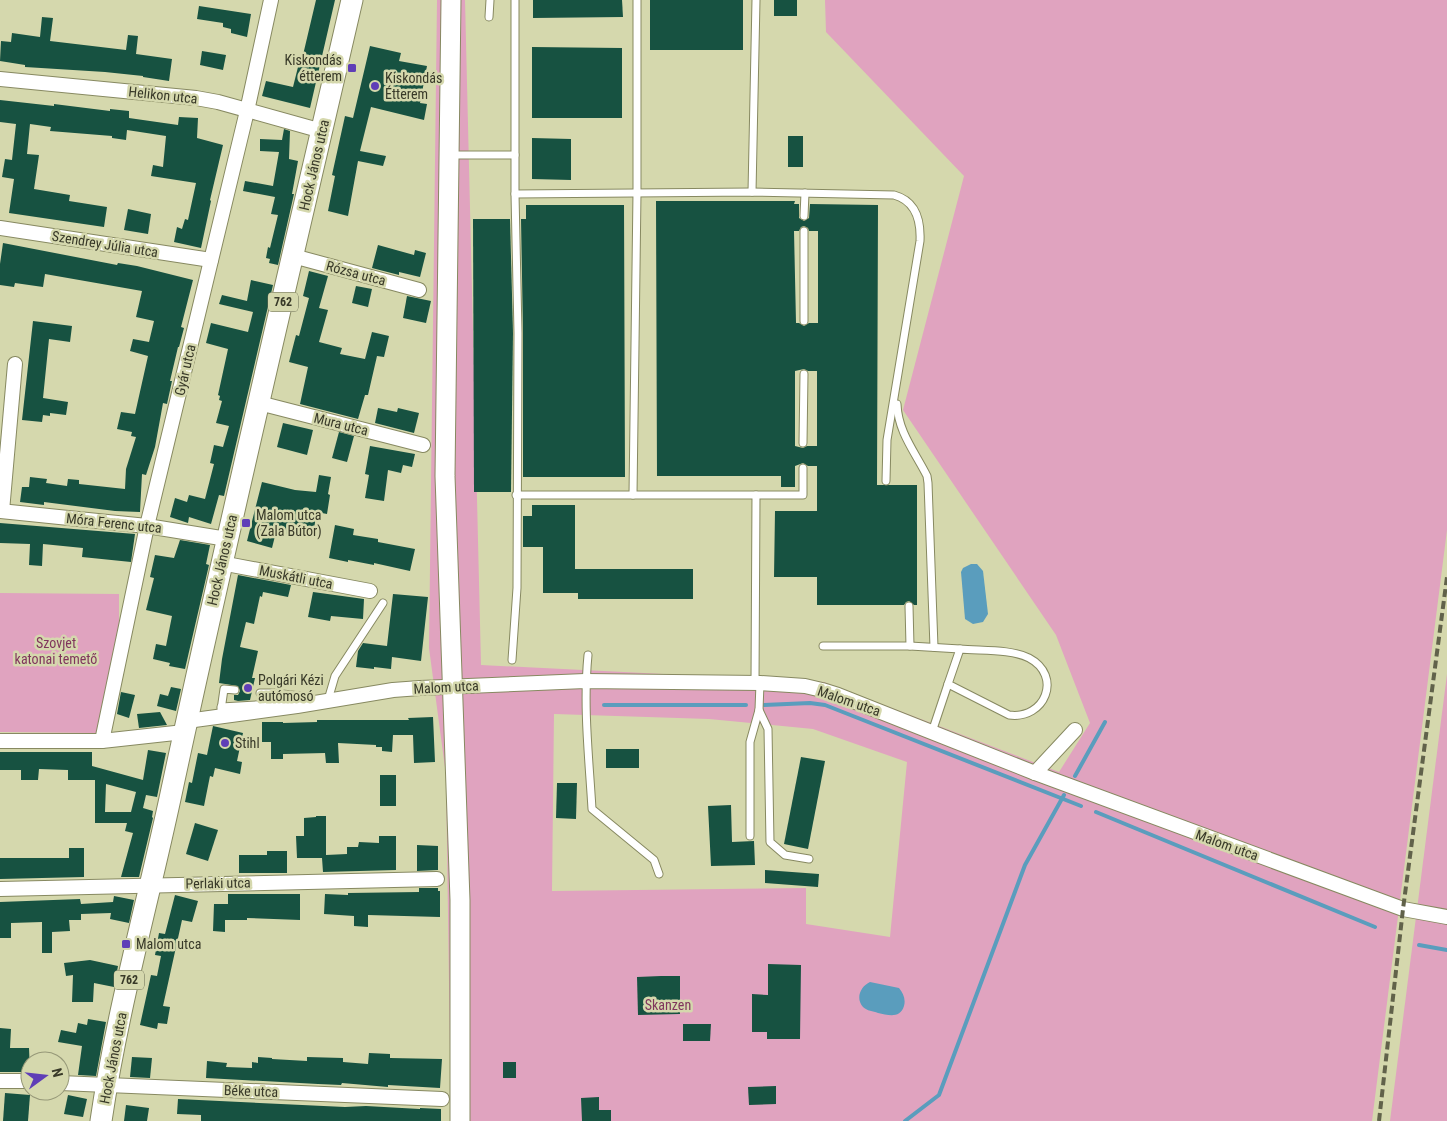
<svg xmlns="http://www.w3.org/2000/svg" width="1447" height="1121" font-family="'Roboto Condensed',sans-serif">
  <style>
    .green { fill: #e0a3bf; fill-rule: evenodd }
    .water { fill: #5a9dbd }
    .lines { fill: none; stroke-linecap: round; stroke-linejoin: round }
    .stream { stroke: #5a9dbd; stroke-width: 4 }
    .building { fill: #175241; fill-rule: evenodd }
    .lane-casing { stroke: #878961; stroke-width: 9 }
    .street-casing { stroke: #878961; stroke-width: 16 }
    .secondary-casing { stroke: #878961; stroke-width: 21 }
    .primary-casing { stroke: #878961; stroke-width: 23 }
    .lane { stroke: #fff; stroke-width: 7 }
    .street { stroke: #fff; stroke-width: 14 }
    .secondary { stroke: #fff; stroke-width: 19 }
    .primary { stroke: #fff; stroke-width: 21 }
    .rail { stroke: #61624a; stroke-width: 4; stroke-dasharray: 8 4; stroke-linecap: butt }
    .poi-dot { fill: #5f3eb7; stroke: #d5d8ad; stroke-width: 2 }
    .labels { text-anchor: middle; dominant-baseline: central; stroke-width: 5; stroke-linejoin: round; paint-order: stroke }
    .shield { fill: #d5d8ad; stroke: #676950; stroke-width: 1 }
    .shield-label { font-size: 12px; font-weight: bold; fill: #383928 }
    .poi-label { font-size: 14px; fill: #383928; stroke: #d5d8ad; text-anchor: start }
    .street-label { font-size: 14px; fill: #383928; stroke: #d5d8ad }
    .park-label { font-size: 14px; fill: #80355c; stroke: #d5d8ad }
  </style>
  <rect width="100%" height="100%" fill="#d5d8ad"/>
  <g class="green">
    <path d="M437,0H465L481,665L824,682L1059,772L1090,723L1056,635L903,410L964,176L826,32L825,0H1447V530L1372,1121H451L446,775L429,648ZM554,714L709,719L813,729L907,762L890,937L806,924V888L552,891Z"/>
    <polygon points="0,593 119,594 119,626 97,733 0,732"/>
    <polygon points="1447,674 1447,1121 1390,1121"/>
  </g>
  <g class="water">
    <polygon points="971,564 977,564 983,571 988,614 983,622 973,624 965,619 961,572 963,568"/>
    <path d="M870,982L899,988C903,993 906,999 904,1006C900,1019 888,1015 878,1013C873,1011 867,1011 863,1007C855,998 861,986 870,982Z"/>
  </g>
  <g class="lines">
    <g class="stream">
      <polyline points="604,705 746,705"/>
      <polyline points="764,705 810,703 825,705 1081,806"/>
      <polyline points="1075,776 1105,722"/>
      <polyline points="1096,812 1375,927"/>
      <polyline points="1419,945 1447,950"/>
      <polyline points="905,1121 939,1095 1025,865 1064,795"/>
    </g>
  </g>
  <g class="building">
    <polygon points="316,0 335,0 310,108 262,96 266,81 293,87 301,55 303,55"/>
    <polygon points="533,0 622,0 623,17 533,18"/>
    <rect x="650" y="0" width="93" height="50"/>
    <rect x="774" y="0" width="23" height="16"/>
    <polygon points="199,6 251,14 247,37 231,33 231,29 223,27 223,23 197,19"/>
    <polygon points="42,17 53,18 50,41 126,50 128,35 138,36 136,54 172,59 169,81 143,77 143,76 105,72 25,67 25,65 0,61 1,41 11,42 12,33 40,37"/>
    <polygon points="370,46 401,53 399,61 427,66 420,103 427,104 424,120 371,107 360,151 386,156 383,166 358,161 348,216 328,211 335,176 332,175 345,116 353,118"/>
    <polygon points="532,47 622,48 622,118 532,118"/>
    <polygon points="202,51 226,55 223,70 200,65"/>
    <polygon points="0,100 54,106 54,104 110,111 110,109 129,111 129,118 178,125 179,117 198,118 197,138 223,145 210,200 211,201 201,248 174,242 177,227 182,229 185,219 188,220 196,183 151,176 153,165 163,167 166,136 127,130 126,140 112,138 112,136 50,131 51,127 30,124 27,154 39,155 34,189 70,195 69,201 107,207 104,227 9,213 14,179 2,177 5,159 12,160 16,124 0,122"/>
    <polygon points="284,129 290,131 289,159 298,161 292,194 294,194 278,265 269,263 270,259 266,258 268,247 270,248 278,215 271,214 275,197 243,191 245,181 273,186 279,152 260,151 260,139 282,140"/>
    <rect x="788" y="136" width="15" height="31"/>
    <polygon points="532,138 571,139 571,180 532,179"/>
    <path d="M656,201H795L794,204H799V218L804,221L809,218L810,204L878,205L877,485H917V605H914L909,601L906,602L904,605H817V577H774L775,511H817V466H808L803,463L795,466V487H781V476H657ZM804,226L808,228L809,231H818V323H809L804,326L799,323H796L794,231H799L801,227ZM804,369L808,371H817V446H807L803,448L795,446V371Z"/>
    <polygon points="526,205 624,205 625,477 523,477 523,333 521,219 526,219"/>
    <polygon points="128,209 151,214 148,234 124,230"/>
    <polygon points="473,219 510,219 513,333 511,492 474,492"/>
    <polygon points="3,243 117,265 118,263 137,266 193,280 181,327 184,328 179,347 178,347 170,381 172,381 167,404 163,403 155,447 146,475 142,474 140,512 115,511 44,502 44,505 20,502 22,487 29,487 30,477 47,479 46,483 67,486 68,479 79,480 79,484 125,489 126,469 136,437 131,436 132,432 117,429 121,412 135,414 148,356 130,351 133,339 149,342 154,321 136,317 142,291 45,274 43,287 15,283 14,287 0,285 0,264"/>
    <polygon points="378,245 414,255 415,250 426,253 420,277 399,272 399,275 372,268"/>
    <polygon points="309,271 328,276 319,308 328,310 319,342 342,348 340,354 365,359 372,332 389,336 384,357 377,356 368,395 365,395 358,419 300,404 308,367 289,362 296,335 299,336 309,298 303,296"/>
    <polygon points="251,280 273,285 224,496 219,495 211,524 189,517 188,523 170,517 175,498 187,502 189,495 205,499 214,464 210,463 214,445 223,447 229,426 216,423 222,401 219,400 220,396 218,395 228,349 206,343 211,323 248,332 253,312 219,304 222,295 247,301"/>
    <polygon points="356,286 372,289 368,307 352,303"/>
    <polygon points="407,296 431,301 426,323 403,318"/>
    <polygon points="33,321 72,326 70,342 49,339 43,398 68,402 66,415 50,413 50,416 43,415 42,422 22,420"/>
    <polygon points="378,408 397,412 398,408 419,413 414,433 375,423"/>
    <polygon points="283,423 313,430 307,455 277,447"/>
    <polygon points="339,432 354,436 347,462 332,458"/>
    <polygon points="370,446 415,454 412,467 403,465 401,473 388,470 384,501 365,498 369,475 365,474"/>
    <polygon points="319,475 331,477 328,494 330,495 327,514 317,512 314,528 292,524 289,535 276,532 272,548 247,541 262,482 295,490 316,492"/>
    <polygon points="532,505 575,505 575,569 693,569 693,599 578,599 578,593 543,593 543,547 523,547 523,516 532,516"/>
    <polygon points="0,523 135,534 131,562 82,557 83,548 43,544 42,566 29,565 30,544 0,543"/>
    <polygon points="335,525 354,529 353,535 378,539 378,542 415,549 410,571 374,563 374,565 348,560 348,562 329,558"/>
    <polygon points="180,540 210,545 206,564 209,565 185,669 169,666 170,663 153,659 156,644 166,646 172,616 146,610 154,578 150,577 155,555 174,558"/>
    <polygon points="238,575 291,585 288,597 263,592 262,597 260,596 254,624 246,622 240,647 258,651 252,678 255,678 250,700 238,701 234,700 234,695 238,695 240,691 238,686 219,683 222,659"/>
    <polygon points="313,592 364,599 363,619 331,616 330,621 308,617"/>
    <polygon points="393,594 428,597 421,661 392,657 391,669 374,667 374,669 356,667 358,651 363,643 387,646"/>
    <polygon points="171,687 181,689 176,711 157,706 160,694 168,696"/>
    <polygon points="121,692 135,695 129,718 117,714"/>
    <polygon points="160,712 167,725 139,728 137,714"/>
    <polygon points="433,717 435,762 414,763 413,735 393,735 392,752 382,751 382,747 376,747 376,745 338,743 339,763 326,763 325,753 283,754 283,759 271,759 271,742 262,742 262,722 283,722 283,723 317,722 317,720 409,720 408,718"/>
    <polygon points="213,726 243,733 237,761 242,762 240,774 215,768 213,777 210,776 204,806 185,802 189,782 192,783 198,753 207,755"/>
    <rect x="606" y="749" width="33" height="19"/>
    <path d="M148,750L166,753L157,797L146,795L143,808L153,811L152,817L153,818L139,877H121L133,833L125,831L127,823H95V780H68V770L39,769L38,780H21V770H0V752H92V766L143,780ZM106,784L136,792L131,812H105Z"/>
    <polygon points="801,757 825,761 808,849 784,844"/>
    <rect x="380" y="775" width="16" height="31"/>
    <polygon points="557,783 577,783 576,819 556,818"/>
    <polygon points="731,805 732,842 754,841 755,865 711,866 708,806"/>
    <polygon points="316,816 326,816 326,855 347,854 347,847 358,847 359,842 379,843 379,836 396,836 396,870 323,872 322,858 297,858 296,836 304,836 304,818 316,817"/>
    <polygon points="195,823 218,830 208,861 186,854"/>
    <polygon points="417,845 438,846 438,870 417,871"/>
    <polygon points="69,848 84,848 84,877 0,879 0,858 69,858"/>
    <polygon points="267,851 287,851 287,873 239,873 239,855 267,855"/>
    <polygon points="765,870 819,874 818,887 765,883"/>
    <polygon points="419,888 438,888 438,891 440,891 440,917 368,915 368,927 354,926 354,916 324,914 325,894 348,895 348,893 419,892"/>
    <polygon points="228,894 300,894 300,920 247,918 247,920 225,920 225,932 213,931 214,904 228,904"/>
    <polygon points="175,895 198,901 192,922 182,920 163,1006 170,1007 167,1024 158,1023 157,1029 140,1025 151,975 157,976 161,956 155,955 159,933 165,934"/>
    <polygon points="114,896 134,900 129,923 110,919 111,913 81,914 81,920 69,920 70,931 52,932 52,953 42,953 42,922 11,923 11,938 0,938 0,902 80,899 81,904 113,902"/>
    <polygon points="90,960 118,966 114,987 94,983 93,1002 72,1002 73,975 66,976 64,963"/>
    <polygon points="768,964 801,965 800,1039 767,1039 767,1032 752,1032 752,994 768,995"/>
    <polygon points="661,976 680,976 680,1014 638,1015 637,977"/>
    <polygon points="88,1019 106,1022 96,1076 78,1075 82,1046 58,1042 61,1030 76,1033 78,1023 87,1025"/>
    <polygon points="683,1024 711,1024 710,1041 683,1041"/>
    <polygon points="0,1028 11,1029 10,1048 29,1048 30,1072 0,1072"/>
    <polygon points="369,1053 390,1054 390,1058 442,1059 440,1088 388,1085 388,1087 342,1083 341,1085 318,1084 206,1078 207,1061 227,1063 226,1067 252,1068 252,1062 258,1063 258,1057 272,1058 272,1059 307,1061 307,1057 343,1058 343,1062 368,1064"/>
    <polygon points="132,1057 152,1058 150,1078 130,1077"/>
    <rect x="503" y="1062" width="13" height="16"/>
    <polygon points="776,1086 776,1104 749,1105 748,1087"/>
    <polygon points="5,1093 30,1095 28,1121 3,1121"/>
    <polygon points="68,1095 87,1099 83,1117 64,1114"/>
    <polygon points="599,1097 599,1110 611,1110 611,1121 582,1121 581,1098"/>
    <polygon points="178,1099 345,1107 366,1106 420,1109 420,1108 441,1109 441,1121 201,1121 201,1115 177,1114"/>
    <polygon points="126,1105 149,1108 147,1121 124,1121"/>
  </g>
  <g class="lines">
    <g class="lane-casing">
      <g id="lane">
        <polyline points="489,17 490,0"/>
        <polyline points="450,155 515,155"/>
        <polyline points="752,192 756,0"/>
        <path d="M515,194L752,192L894,195C916,201 921,220 920,241L887,440L886,481"/>
        <polyline points="804,216 805,193"/>
        <polyline points="804,321 804,231"/>
        <path d="M897,404C898,432 915,452 927,476L928,483L934,647"/>
        <polyline points="803,443 804,374"/>
        <polyline points="516,495 803,495 803,468"/>
        <polyline points="633,495 637,193 637,0"/>
        <polyline points="909,606 910,646"/>
        <polyline points="823,646 910,646 960,649"/>
        <path d="M960,649C980,651 1012,649 1029,658C1063,676 1045,720 1009,715L948,684Z"/>
        <path d="M588,655C583,707 589,758 592,809L654,860L659,874"/>
        <polyline points="512,660 517,588 518,333 515,194 515,0"/>
        <polyline points="755,683 756,495"/>
        <polyline points="260,693 274,693"/>
        <polyline points="328,700 335,676 383,603"/>
        <polyline points="221,707 272,704 274,693 300,696 297,706"/>
        <polyline points="221,710 224,689 235,690"/>
        <polyline points="759,710 768,729 770,842 785,855 809,859"/>
        <polyline points="932,732 948,684"/>
        <polyline points="750,836 750,742 759,710 760,683"/>
      </g>
    </g>
    <g class="street-casing">
      <g id="street">
        <polyline points="0,79 196,98 218,102 322,131"/>
        <polyline points="0,228 211,260"/>
        <polyline points="293,256 419,290"/>
        <polyline points="259,403 423,445"/>
        <polyline points="0,511 147,526 227,539"/>
        <polyline points="2,511 15,364"/>
        <polyline points="221,563 370,591"/>
        <polyline points="187,721 297,706 393,690 420,688 585,681 760,683 805,686 822,690 838,695 1035,773 1403,909 1447,917"/>
        <polyline points="0,741 102,741 184,732"/>
        <polyline points="102,741 147,526 247,111 271,0"/>
        <polyline points="1035,773 1075,730"/>
        <polyline points="0,889 437,879"/>
        <polyline points="0,1081 30,1081"/>
        <polyline points="60,1083 442,1099"/>
      </g>
    </g>
    <g class="secondary-casing">
      <polyline id="secondary" points="451,0 445,476 460,900 460,1121"/>
    </g>
    <g class="primary-casing">
      <path id="primary" d="M101,1121C117,1011 148,902 171,794C228,528 291,264 352,0"/>
    </g>
    <use href="#lane" class="lane"/>
    <use href="#street" class="street"/>
    <use href="#secondary" class="secondary"/>
    <use href="#primary" class="primary"/>
    <polyline class="rail" points="1379,1121 1403,909 1447,577"/>
  </g>
  <g class="poi-dot">
    <rect x="347" y="63" width="10" height="10" rx="2.5"/>
    <circle cx="375" cy="86" r="5"/>
    <rect x="241" y="518" width="10" height="10" rx="2.5"/>
    <circle cx="248" cy="688" r="5"/>
    <circle cx="225" cy="743" r="5"/>
    <rect x="121" y="939" width="10" height="10" rx="2.5"/>
  </g>
  <g class="labels">
    <g class="shield">
      <rect x="268" y="292.5" width="30" height="19" rx="4"/>
      <rect x="114" y="970.5" width="30" height="19" rx="4"/>
    </g>
    <g class="shield-label">
      <text x="283" y="302">762</text>
      <text x="129" y="980">762</text>
    </g>
    <g class="poi-label">
      <text x="342" y="60" text-anchor="end">Kiskondás<tspan x="342" dy="16">étterem</tspan></text>
      <text x="385" y="78">Kiskondás<tspan x="385" dy="16">Étterem</tspan></text>
      <text x="256" y="515">Malom utca<tspan x="256" dy="16">(Zala Bútor)</tspan></text>
      <text x="258" y="680">Polgári Kézi<tspan x="258" dy="16">autómosó</tspan></text>
      <text x="235" y="743">Stihl</text>
      <text x="136" y="944">Malom utca</text>
    </g>
    <g class="street-label">
      <text transform="translate(163 95) rotate(6)">Helikon utca</text>
      <text transform="translate(314 165) rotate(-77)">Hock János utca</text>
      <text transform="translate(105 244) rotate(9)">Szendrey Júlia utca</text>
      <text transform="translate(356 273) rotate(15)">Rózsa utca</text>
      <text transform="translate(185 370) rotate(-77)">Gyár utca</text>
      <text transform="translate(341 424) rotate(14)">Mura utca</text>
      <text transform="translate(114 523) rotate(6)">Móra Ferenc utca</text>
      <text transform="translate(222 560) rotate(-77)">Hock János utca</text>
      <text transform="translate(296 577) rotate(11)">Muskátli utca</text>
      <text transform="translate(446 687) rotate(-3)">Malom utca</text>
      <text transform="translate(849 701) rotate(19)">Malom utca</text>
      <text transform="translate(1227 845) rotate(20)">Malom utca</text>
      <text transform="translate(218 883) rotate(-1)">Perlaki utca</text>
      <text transform="translate(113 1058) rotate(-79)">Hock János utca</text>
      <text transform="translate(251 1091) rotate(2)">Béke utca</text>
    </g>
    <g class="park-label">
      <text x="56" y="643">Szovjet<tspan x="56" dy="16">katonai temető</tspan></text>
      <text x="668" y="1005">Skanzen</text>
    </g>
  </g>
  <g transform="translate(45 1076) rotate(75)"><circle r="24" fill="#d5d8ad" stroke="#969878"/>
  <path d="M0-4L9 19L0 12L-9 19Z" fill="#5f3eb7"/>
  <text y="-8" font-size="14" font-weight="bold" text-anchor="middle" fill="#383928">N</text>
  </g>
</svg>
